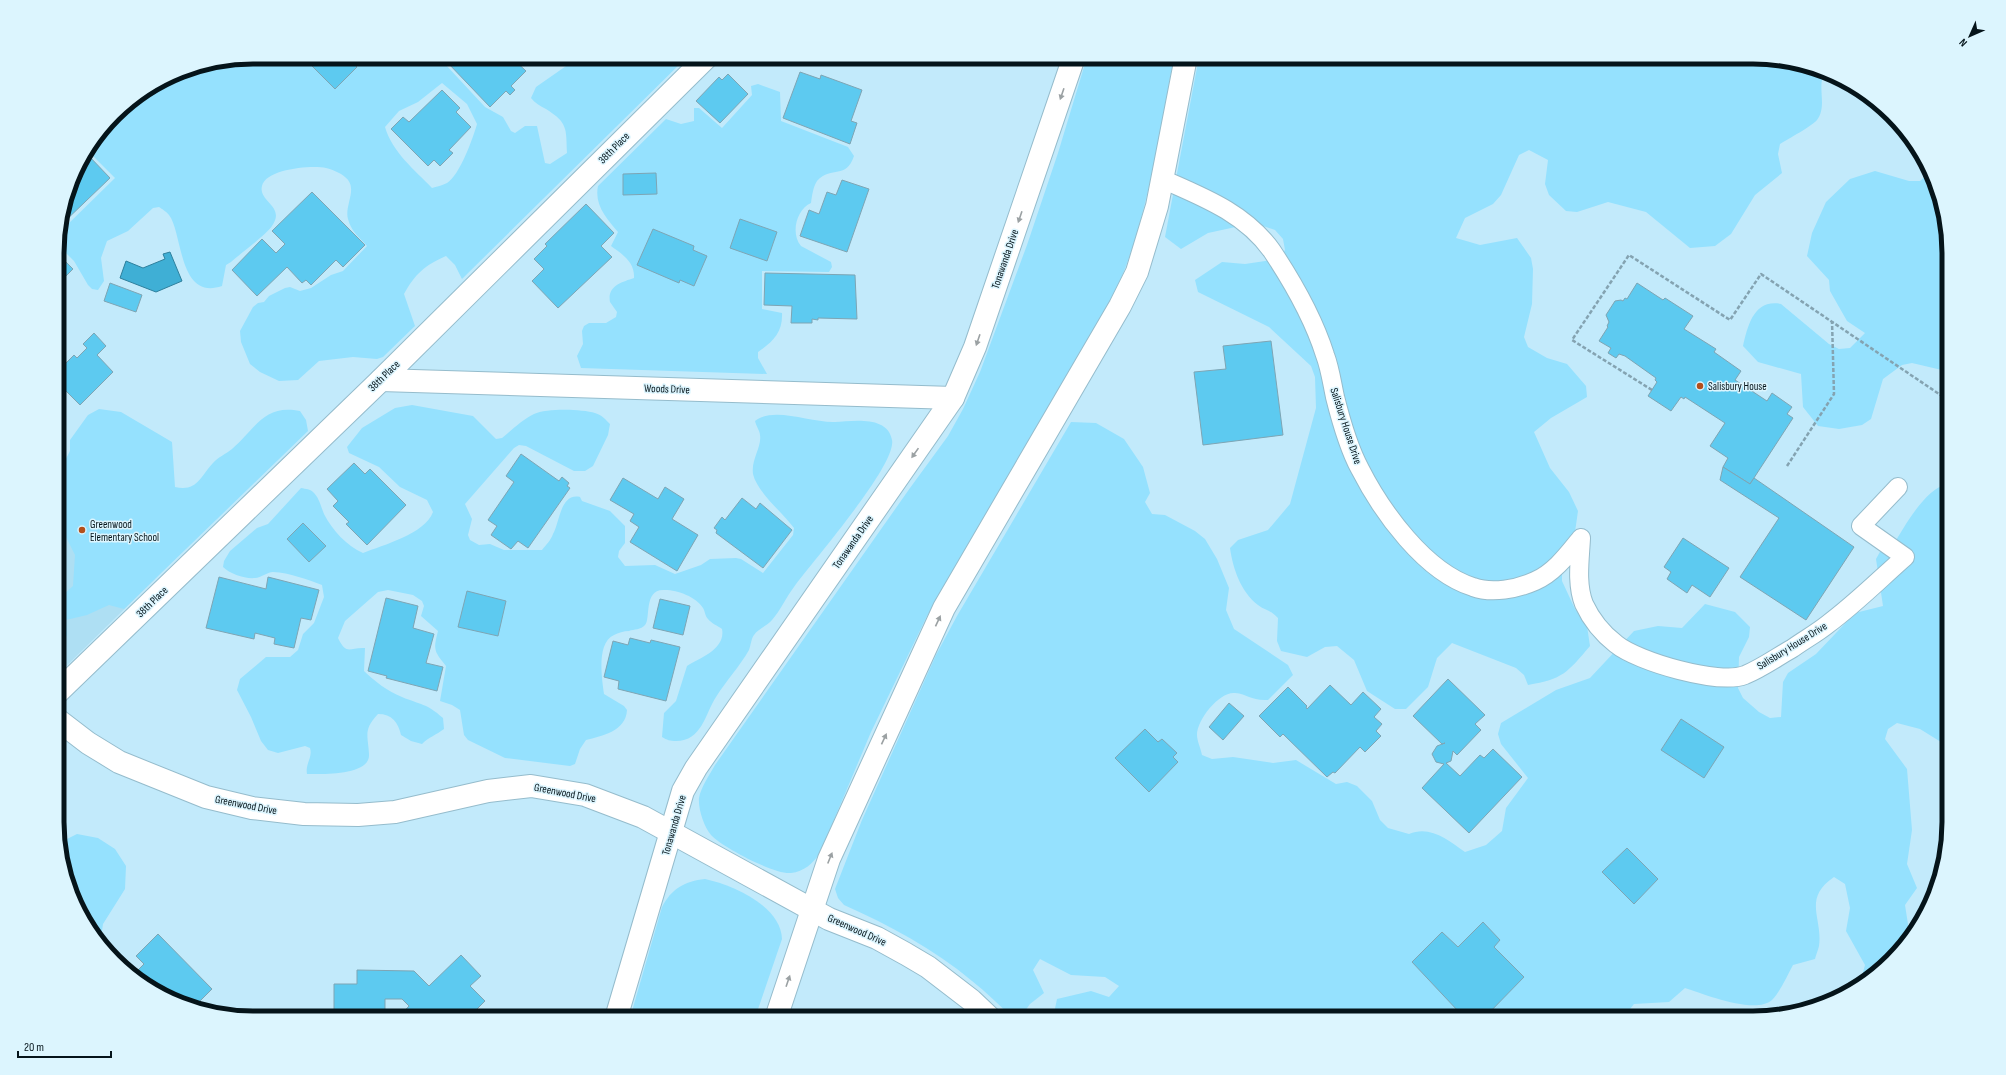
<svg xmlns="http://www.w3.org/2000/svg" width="2006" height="1075" font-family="'Sofia Sans Condensed',sans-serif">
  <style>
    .built { fill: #aedff3 }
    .green { fill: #95e1fe; fill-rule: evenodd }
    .water { fill: #3fafd5; stroke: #2e809d }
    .building { fill: #5dcaf0; stroke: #7ea5b4 }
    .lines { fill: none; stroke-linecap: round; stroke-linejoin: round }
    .service-casing { stroke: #95bccc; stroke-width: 20 }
    .minor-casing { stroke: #95bccc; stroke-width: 24 }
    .path { stroke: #84a3b1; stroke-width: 2.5; stroke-dasharray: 4 2; stroke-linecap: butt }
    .service { stroke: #fff; stroke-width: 18 }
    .minor { stroke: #fff; stroke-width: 22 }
    .oneway { fill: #9ba1a3 }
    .poi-dot { fill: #b34f1b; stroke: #dcf5fe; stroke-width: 1.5 }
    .labels { text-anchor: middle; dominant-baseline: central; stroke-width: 3; stroke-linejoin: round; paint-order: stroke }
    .street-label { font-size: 11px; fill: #05141a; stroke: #dcf5fe }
    .poi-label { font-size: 11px; fill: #05141a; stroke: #dcf5fe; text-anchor: start }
    .rim { fill: none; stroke: #05141a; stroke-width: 5 }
  </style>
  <rect width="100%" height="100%" fill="#c2eafb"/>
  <polygon class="built" points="58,480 155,579 58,674"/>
  <g class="green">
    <path d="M253,57H445L444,59L445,64L485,107L503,117L511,131L515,133L525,126H537L545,163L550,164L567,153C566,128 568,123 546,109C540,106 535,103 531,98L536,87L579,57H687L462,279L455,265L446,256C425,265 415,274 404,294L415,326L383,357L377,359L353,357L319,361L298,380L279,381L260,372L250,364L241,342L240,331L253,307L258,303L264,302L269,296L285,288L290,287L300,291L311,288L331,275L343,271L367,246C359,237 351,231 348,219C344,205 359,188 345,177C341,173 331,169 326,168C311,165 266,169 262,186C258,202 286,206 272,226C266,235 241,253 231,262L226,265L222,286C178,301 183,233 169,215C167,212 162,209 159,207L153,208L128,231L107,241L101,258L104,281L98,290L92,289L88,285L74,261L57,244L64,228L115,178L89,152L124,106L178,72ZM442,83L467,104L477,124C473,138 460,175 447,183C443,185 436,187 432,188C415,170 392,152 385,127L399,111L418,102Z"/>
    <path d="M1087,57H1174C1159,133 1148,220 1116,290L1049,411L927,616L871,732L820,853C813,863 804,872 791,873C775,875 722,847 711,835C704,827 698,809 699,798C701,787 710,774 715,765L910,488L948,436L963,409L980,372L1027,245L1058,153Z"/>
    <path d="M1199,57H1753L1803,64L1825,72C1816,86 1828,106 1817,120C1812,126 1788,139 1780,144L1778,154L1782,173L1755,195L1731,234L1715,246L1690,248L1646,212L1608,202L1577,212L1566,211L1549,195L1545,184L1548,160L1529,150L1519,155L1501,195L1493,204L1465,218L1456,238L1480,245L1517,238L1531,258L1533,269L1532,304L1524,337L1528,347L1547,358L1567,364L1586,386L1587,397L1551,418L1534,432L1550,468L1569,492L1578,511L1575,532L1562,547V581L1575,609L1587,626L1590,646C1567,673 1563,679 1528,685L1524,675L1516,668L1452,643L1437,658L1428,687L1406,709H1395L1367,691L1354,660L1337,646L1325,647L1307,657L1281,651L1277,641L1278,618C1269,609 1266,611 1258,605C1241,592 1233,569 1230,548L1238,540L1268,530L1290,504L1316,408L1315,377L1311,366L1269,327L1198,292L1195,280L1222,262L1245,264L1279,259L1285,250L1283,239L1275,230L1254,223L1208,233L1181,249L1165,237Z"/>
    <path d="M758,84L780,92L781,121L848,147L854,156C846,180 832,165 817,181C813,187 812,196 811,203C797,209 790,233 801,246L831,262L832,267L829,272L762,271V309L782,313C783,332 773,342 758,352V358L767,374L581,368L577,356L583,344L582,331L584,326L589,323H606L616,317L617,312L610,302C607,286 622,282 634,278C635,262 622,254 611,246L618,232C607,219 594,205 598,186L666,119L681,124L694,121V108H699L722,128L752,95L751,86Z"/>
    <path d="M1929,169L1934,178L1947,228L1948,369L1946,371L1912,363L1902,365L1883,379L1871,419L1862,425L1839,429L1818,426L1803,407L1801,374L1758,362L1743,346C1748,325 1754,299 1781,304L1829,344L1839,349L1850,348L1865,333L1847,321L1830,291L1829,280L1807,256L1812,233L1826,202L1850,179L1875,171L1909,181H1920L1928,174Z"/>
    <path d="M412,405L473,416L496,439L502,438C512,430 523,419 534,414C547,408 582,409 595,413C602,415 606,420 610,424L608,435L593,466L585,471H574L526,446L519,445L514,448L465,504L472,519L468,535L470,540L479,545L490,544L504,550H542C546,545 551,540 553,534C560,522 560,493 580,497L582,501L610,511L625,526V543L619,551L618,557L625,566L655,565L675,574L701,565L710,559L736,558L741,559L763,573L793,535L794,528C783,513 757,492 753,474C751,459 762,447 760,435C760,431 756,426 755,421C774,406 811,423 835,422C852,421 888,415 892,440C897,465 812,562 794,587C786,597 781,610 772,620C767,626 758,629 754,635C751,639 751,645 749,650C740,666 726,681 716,697C705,714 702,741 676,741C670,741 667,740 662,737L664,713L676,701L687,666C700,658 726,649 722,629C718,626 711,623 708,619C705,616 705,611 703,608C696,597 678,590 665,590C643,588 651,619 645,625C641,630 634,629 629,631C624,631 618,633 614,635C596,643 602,679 604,694L624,706L627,710C626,731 602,736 586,740L580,749L575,764L570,766L505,758L468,740L464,735L460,710L452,705L440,701L446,666C434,651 433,650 438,631L421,616L424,606L422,601L413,595L388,590L378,592L345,621L338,638C347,656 349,647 365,648L364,671C374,681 389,692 402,697C421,705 426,703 443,718L444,729C436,735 429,737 422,744L411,741L401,735C398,722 392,714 378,714C363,730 368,735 369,754C371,776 320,774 307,774C305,764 313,757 310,748L305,746L278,753L268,750L261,741L251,717L237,690L240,679L266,657H290L298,650L303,634L314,623L324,597L322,585C306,579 290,573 273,572C267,572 261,578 255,578C245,579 230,574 223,567L224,561L230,551L257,528L268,524L301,488C306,489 310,489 313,492C319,497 321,507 324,514C332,530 347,546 363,553C383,545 425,534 433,512L427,500L400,487L379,467L349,453L347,447L362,428L395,408Z"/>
    <path d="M99,409L121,412L172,442L175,487C197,492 200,477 213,463C218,457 226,454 232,449C256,428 264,404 300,411L306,420L308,431L124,609L109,605L87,615L66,620L67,635L58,651V595L64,594L73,586L75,555L58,521V474L70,451V440L88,415Z"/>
    <path d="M1071,422L1096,423L1124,439L1143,467L1150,493L1145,502L1152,514L1165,515L1195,531L1205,539L1217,559L1229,588L1226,610L1234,629L1288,665L1293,675L1268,700C1251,701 1248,694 1235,693C1220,691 1197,719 1197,735C1197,741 1201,749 1202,755L1212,759L1233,757L1273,763L1296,760L1336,784L1347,782L1357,786L1372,801L1380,820L1388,828L1409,834C1430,825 1448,840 1465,852L1486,845L1502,831L1506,808L1528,778L1501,744L1498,734L1501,723L1556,690L1590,678L1634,631L1658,626L1682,628L1705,604L1735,612L1750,627L1749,637L1739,657L1738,688L1743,698L1759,712L1770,718L1781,717L1783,682L1788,673L1816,654L1855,613L1883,606L1876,559L1881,550L1892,547C1905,526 1923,491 1948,483L1949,747L1920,729L1897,723L1888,729L1885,739L1907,769L1912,830L1907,864L1917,888L1905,905L1910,937C1894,960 1870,981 1845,993L1862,976L1865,965L1846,931L1850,908L1845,884L1834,877C1802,899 1823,918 1819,946C1818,950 1816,955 1815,959L1793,965C1787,976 1780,992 1772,1000C1755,1015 1704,994 1685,988L1669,1002L1634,1004L1623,1018H1053L1057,999L1091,991L1109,997L1119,986L1105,977L1071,975L1040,959L1033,970L1044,993L1030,1004L1020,1018H1013C999,1005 986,992 972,981C934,949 889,925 844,905L838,898L835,889L862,820L936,655L957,616Z"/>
    <polygon points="77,834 98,838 115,849 126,866 125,889 103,924 100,944 72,897 59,847 59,843"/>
    <path d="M705,879C733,885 781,906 782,939L755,1018H630L662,907C671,889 685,881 705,879Z"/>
  </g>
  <polygon class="water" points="170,252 182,281 156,292 120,278 126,261 143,268 165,259 163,254"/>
  <g class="building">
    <polygon points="303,57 347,57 357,67 335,89"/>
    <polygon points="452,57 511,57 526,71 511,86 515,90 510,95 506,91 490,107 447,62"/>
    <polygon points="857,57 871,57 870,62"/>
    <polygon points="800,72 820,79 821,75 862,90 851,121 857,123 850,144 783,118"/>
    <polygon points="728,74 748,94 720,123 696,101 719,77 722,80"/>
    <polygon points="442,90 460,108 456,112 471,127 449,150 453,153 440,166 434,160 428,166 391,129 403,117 409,122"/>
    <polygon points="87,154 110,178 62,224 77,166"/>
    <polygon points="656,173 657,194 623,195 623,174"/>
    <polygon points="842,180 869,189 847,252 800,236 809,210 819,214 827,192 836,195"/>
    <polygon points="312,192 365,245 343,267 336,260 311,285 306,280 302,283 287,267 257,296 232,270 262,239 276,253 285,244 272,231"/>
    <polygon points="586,204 614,233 601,246 612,257 558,308 532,281 544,269 534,259 547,246 545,244"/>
    <polygon points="740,219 777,232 767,261 730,248"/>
    <polygon points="653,229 694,246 693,250 707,256 694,286 680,280 679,283 637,265"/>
    <polygon points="57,253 73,269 61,281 58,277"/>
    <polygon points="765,273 855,275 857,319 818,318 818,320 812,319 812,323 791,323 792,306 764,305"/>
    <polygon points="110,283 142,295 136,312 104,301"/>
    <polygon points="1637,283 1663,300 1665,298 1693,316 1684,329 1716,349 1714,352 1741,371 1735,380 1767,401 1772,393 1792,407 1787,414 1793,418 1750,484 1723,467 1728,458 1710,446 1725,423 1685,397 1684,399 1681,397 1671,411 1648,396 1657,382 1655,380 1656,378 1625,356 1619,354 1616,358 1608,353 1611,348 1599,341 1608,327 1607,326 1609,322 1606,315 1615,301 1621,300 1623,301 1625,298 1627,299"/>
    <polygon points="94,333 106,346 97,355 113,372 80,405 58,383 58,377 65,370 62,367 74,355 77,358 87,348 83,344"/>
    <polygon points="1271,341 1283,435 1203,445 1194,372 1226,369 1223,346"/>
    <polygon points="521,454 559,481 562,477 569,483 567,486 570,488 528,548 518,541 511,549 491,535 497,526 488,520 514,482 506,476"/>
    <polygon points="354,463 365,474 370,469 406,505 367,545 346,524 349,522 333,506 338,501 327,489"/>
    <polygon points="1723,467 1750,484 1754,478 1854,547 1806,620 1740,577 1779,518 1720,480"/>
    <polygon points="623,478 658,499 665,487 684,499 672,519 698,535 677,571 630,542 639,527 630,521 634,514 610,500"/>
    <polygon points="742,498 756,509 760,503 792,530 763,568 716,533 717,530 714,528 722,517 725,520"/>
    <polygon points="303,523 326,546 309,562 287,539"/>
    <polygon points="1683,538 1729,568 1710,597 1692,585 1687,593 1667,579 1671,572 1664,567"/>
    <polygon points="219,577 266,589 268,577 319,590 311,620 301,618 294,648 274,644 275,638 255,633 254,639 206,628"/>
    <polygon points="467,591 506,601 498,636 458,627"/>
    <polygon points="386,598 418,606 413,628 434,634 426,663 443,667 437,691 386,678 387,676 368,671"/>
    <polygon points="660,599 690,606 683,635 653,628"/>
    <polygon points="630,638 650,643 651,640 680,647 666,701 618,689 619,681 604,677 613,641 628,645"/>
    <polygon points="1448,679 1485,715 1475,724 1481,730 1457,755 1453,751 1451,761 1446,763 1460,776 1480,755 1484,758 1493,749 1522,777 1469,833 1422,788 1444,764 1436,762 1432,754 1437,746 1445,743 1442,744 1413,716"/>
    <polygon points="1330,685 1351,705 1363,692 1381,709 1374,717 1382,724 1376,731 1381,736 1365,752 1360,747 1335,773 1333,772 1327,777 1283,734 1280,737 1259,716 1288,687 1307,706 1306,707 1307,709"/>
    <polygon points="1229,703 1244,716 1223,740 1209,727"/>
    <polygon points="1681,719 1724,747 1704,778 1661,750"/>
    <polygon points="1145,729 1158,742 1162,739 1177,753 1173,757 1178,762 1149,792 1115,758"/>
    <polygon points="1627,848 1658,879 1634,904 1602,872"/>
    <polygon points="1483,922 1500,940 1494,947 1524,977 1484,1018 1467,1018 1461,1011 1459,1012 1412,962 1442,932 1458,947"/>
    <polygon points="158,934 212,989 193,1008 166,998 133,975 144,964 136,956"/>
    <polygon points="461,955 481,976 470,986 485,1001 468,1018 398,1018 409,1006 402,999 385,999 385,1018 334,1017 334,984 357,984 357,970 414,971 429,986"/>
  </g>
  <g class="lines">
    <g class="service-casing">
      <path id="service" d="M1162,179C1203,197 1245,213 1272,251C1294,284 1313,317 1325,355C1330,368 1332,383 1335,397C1341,421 1348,447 1360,469C1382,512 1425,572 1473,587C1492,594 1517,589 1535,581C1554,573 1568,554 1581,538C1580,559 1576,584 1584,604C1591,619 1603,634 1616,644C1638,662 1719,685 1745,675C1762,668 1777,657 1793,648C1804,640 1817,633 1828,624C1855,604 1880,579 1905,557L1861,526L1898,487"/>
    </g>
    <g class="minor-casing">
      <g id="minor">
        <polyline points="381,380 953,398"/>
        <polyline points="58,692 381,380 707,57"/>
        <polyline points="58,720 88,743 119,762 206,797 252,808 304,814 358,815 395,812 488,791 531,786 585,795 643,817 829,919 877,938 906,954 928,967 971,1000 990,1018"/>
        <polyline points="616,1018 683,791 696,768 953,398 975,347 1074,57"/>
        <polyline points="776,1018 829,859 944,608 1120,306 1137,272 1157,206 1186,57"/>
      </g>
    </g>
    <g class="path">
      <polyline points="1652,390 1572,340 1629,255 1730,320 1761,274 1948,400"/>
      <polyline points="1787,466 1834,394 1832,321"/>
    </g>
    <use href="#service" class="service"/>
    <use href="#minor" class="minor"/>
  </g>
  <defs><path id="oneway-solid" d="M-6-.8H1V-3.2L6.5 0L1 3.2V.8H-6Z"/></defs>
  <g class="oneway">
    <use href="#oneway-solid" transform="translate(1062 94) rotate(109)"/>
    <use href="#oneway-solid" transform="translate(1020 217) rotate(109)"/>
    <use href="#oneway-solid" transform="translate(978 340) rotate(109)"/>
    <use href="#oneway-solid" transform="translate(915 453) rotate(125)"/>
    <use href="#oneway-solid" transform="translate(938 621) rotate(-65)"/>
    <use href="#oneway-solid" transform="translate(884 739) rotate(-65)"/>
    <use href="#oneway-solid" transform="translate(830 858) rotate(-68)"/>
    <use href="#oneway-solid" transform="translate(788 981) rotate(-71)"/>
  </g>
  <g class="poi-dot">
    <circle cx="1700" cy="386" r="4"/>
    <circle cx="82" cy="530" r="4"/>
  </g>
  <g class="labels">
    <g class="street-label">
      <text transform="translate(614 148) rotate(-45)">38th Place</text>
      <text transform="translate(1005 259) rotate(-71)">Tonawanda Drive</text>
      <text transform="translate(384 376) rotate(-44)">38th Place</text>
      <text transform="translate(667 389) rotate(2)">Woods Drive</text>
      <text transform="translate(1346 426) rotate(72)">Salisbury House Drive</text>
      <text transform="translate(853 542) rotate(-55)">Tonawanda Drive</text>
      <text transform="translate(152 602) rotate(-44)">38th Place</text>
      <text transform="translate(1792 646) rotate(-32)">Salisbury House Drive</text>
      <text transform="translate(565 793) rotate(11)">Greenwood Drive</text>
      <text transform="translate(246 805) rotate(11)">Greenwood Drive</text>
      <text transform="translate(674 825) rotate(-74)">Tonawanda Drive</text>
      <text transform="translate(857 930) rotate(24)">Greenwood Drive</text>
    </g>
    <g class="poi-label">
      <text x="1708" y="386">Salisbury House</text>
      <text x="90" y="524">Greenwood<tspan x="90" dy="13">Elementary School</tspan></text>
    </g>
  </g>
  <path d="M0 0H2006V1075H0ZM253 64H1753A189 189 0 0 1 1942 253V822A189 189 0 0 1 1753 1011H253A189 189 0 0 1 64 822V253A189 189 0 0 1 253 64Z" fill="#dcf5fe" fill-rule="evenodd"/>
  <path class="rim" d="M253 64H1753A189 189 0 0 1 1942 253V822A189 189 0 0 1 1753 1011H253A189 189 0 0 1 64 822V253A189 189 0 0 1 253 64Z"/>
  <g transform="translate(1970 36) rotate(225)" stroke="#dcf5fe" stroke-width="3" paint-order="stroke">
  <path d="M0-3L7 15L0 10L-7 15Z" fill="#05141a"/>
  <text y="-6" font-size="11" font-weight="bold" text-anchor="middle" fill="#05141a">N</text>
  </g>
  <path d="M18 1051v6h93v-6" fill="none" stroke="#05141a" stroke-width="2"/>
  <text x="24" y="1051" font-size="12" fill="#05141a" stroke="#dcf5fe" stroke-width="3" paint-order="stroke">20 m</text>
</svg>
